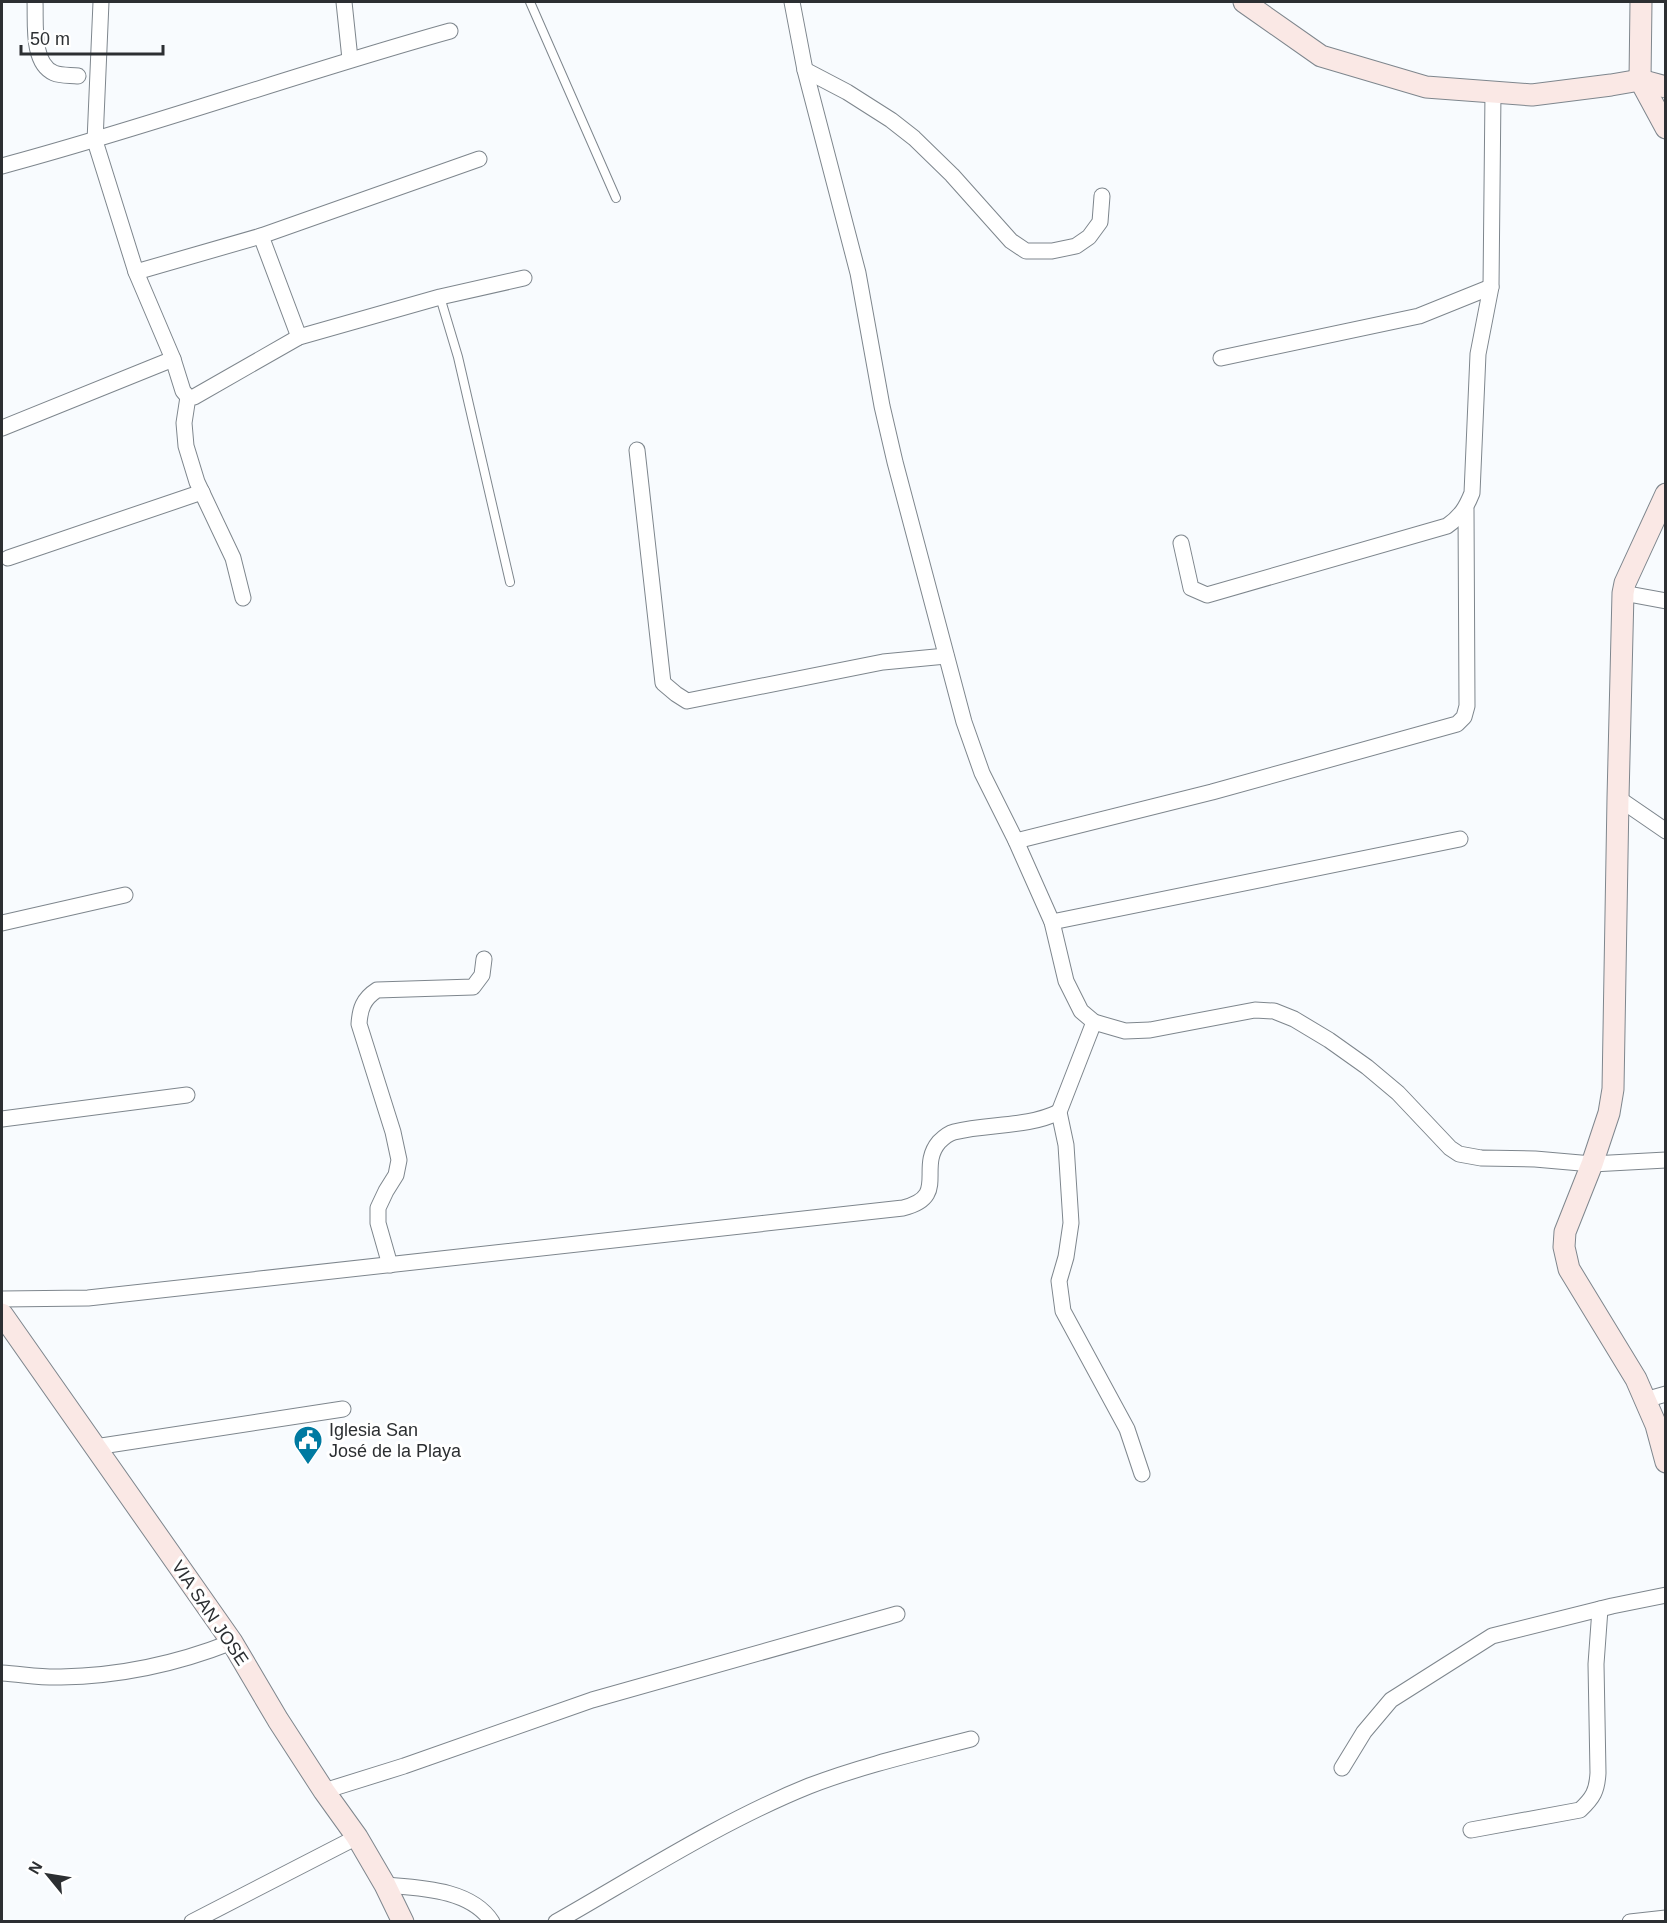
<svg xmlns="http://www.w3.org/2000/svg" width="1667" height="1923" font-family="Helvetica,sans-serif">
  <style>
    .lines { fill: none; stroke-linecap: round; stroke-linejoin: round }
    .lane-casing { stroke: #7e868d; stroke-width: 10 }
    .street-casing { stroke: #7e868d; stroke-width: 17 }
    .secondary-casing { stroke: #7e868d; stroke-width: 23 }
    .lane { stroke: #fff; stroke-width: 8 }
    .street { stroke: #fff; stroke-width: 15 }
    .secondary { stroke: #fae8e5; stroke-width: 21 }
    .labels { text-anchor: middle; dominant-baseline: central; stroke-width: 6; stroke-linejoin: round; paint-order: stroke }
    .poi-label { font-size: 18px; fill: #2c2f32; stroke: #fff; text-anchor: start }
    .street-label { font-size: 18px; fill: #2c2f32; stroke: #fff }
  </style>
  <rect width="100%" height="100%" fill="#f8fbfe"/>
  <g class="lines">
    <g class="lane-casing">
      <g id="lane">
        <polyline points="530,2 616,198"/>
        <polyline points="440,297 458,357 510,582"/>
      </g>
    </g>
    <g class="street-casing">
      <g id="street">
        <path d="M35,2C36,22 31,63 54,73C61,76 71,75 78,76"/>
        <polyline points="101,2 95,141 136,272 173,359 183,391 188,397 194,397 299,337 440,297 524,278"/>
        <polyline points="344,2 350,59"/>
        <polyline points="792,2 805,70 858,273 882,406 895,462 964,722 982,773 1016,841 1052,922 1066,981 1081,1011 1094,1022 1125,1031 1150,1030 1255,1010 1274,1011 1294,1019 1329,1040 1367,1067 1398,1093 1450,1148 1459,1154 1481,1158 1535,1159 1592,1164 1666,1160"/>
        <polyline points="805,70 847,92 891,120 914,138 952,175 1011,241 1026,251 1052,251 1076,246 1089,237 1100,222 1102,196"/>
        <path d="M2,166C152,126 299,73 450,31"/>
        <polyline points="261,236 299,337"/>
        <polyline points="136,272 261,236 479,159"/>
        <polyline points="1221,358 1419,316 1491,287"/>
        <polyline points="188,397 184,423 186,446 197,482 233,558 243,598"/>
        <polyline points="2,428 173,359"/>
        <polyline points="637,450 663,683 676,694 687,701 883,662 946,656"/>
        <path d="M1181,543L1191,588L1207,595L1447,526C1461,516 1466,508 1472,493L1478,354L1491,287L1493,92"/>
        <polyline points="8,558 202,492"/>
        <polyline points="1623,593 1666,601"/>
        <polyline points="1618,798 1666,831"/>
        <polyline points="1016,841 1212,792 1457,724 1464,717 1467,706 1466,509"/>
        <polyline points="1052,922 1460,839"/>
        <polyline points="2,923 125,895"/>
        <polyline points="1094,1022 1059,1112 1066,1145 1071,1223 1066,1257 1059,1281 1063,1311 1127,1429 1142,1474"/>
        <polyline points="2,1119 187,1095"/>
        <path d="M390,1265L378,1223V1208L386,1191L396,1175L399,1160L393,1132L359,1024C360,1009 363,999 377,990L473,987L482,975L484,959"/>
        <path d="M2,1299L88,1298L903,1208C949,1197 917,1168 939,1142C943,1138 950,1133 954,1132C989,1123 1026,1128 1059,1112"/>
        <polyline points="1645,1400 1666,1394"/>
        <polyline points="95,1447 343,1409"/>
        <path d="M2,1673C21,1674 42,1678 61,1677C119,1676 179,1663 232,1642"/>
        <polyline points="1342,1768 1364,1732 1391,1700 1492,1636 1612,1606 1666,1595"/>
        <polyline points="324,1791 404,1766 592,1700 897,1614"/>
        <path d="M1471,1830L1580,1810C1593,1798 1597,1791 1598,1773L1596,1664L1600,1609"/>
        <path d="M385,1885C420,1888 471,1889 492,1922"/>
        <polyline points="192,1922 357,1837"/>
        <path d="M556,1922C637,1876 722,1821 809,1786C861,1766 917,1753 971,1739"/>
        <polyline points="1630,1922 1666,1918"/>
      </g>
    </g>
    <g class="secondary-casing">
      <g id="secondary">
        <polyline points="1244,2 1321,56 1426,87 1532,95 1611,85 1640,80 1666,87"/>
        <polyline points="1641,2 1640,80 1666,128"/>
        <polyline points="1666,494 1625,583 1623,593 1618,798 1613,1089 1609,1113 1592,1164 1565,1232 1564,1247 1569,1269 1636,1379 1656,1425 1666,1462"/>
        <polyline points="2,1314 232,1642 278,1720 324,1791 357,1837 385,1885 403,1922"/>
      </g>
    </g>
    <use href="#lane" class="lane"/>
    <use href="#street" class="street"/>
    <use href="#secondary" class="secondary"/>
  </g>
  <defs>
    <g id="civic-pin" transform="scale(1.5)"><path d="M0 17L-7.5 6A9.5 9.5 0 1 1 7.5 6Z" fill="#007aa1" stroke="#fff"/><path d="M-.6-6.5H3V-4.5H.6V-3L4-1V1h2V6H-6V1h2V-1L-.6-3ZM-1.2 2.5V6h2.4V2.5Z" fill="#fff"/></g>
  </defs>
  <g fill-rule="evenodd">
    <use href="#civic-pin" x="308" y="1440"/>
  </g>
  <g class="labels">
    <g class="poi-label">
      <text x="329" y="1430">Iglesia San<tspan x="329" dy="21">José de la Playa</tspan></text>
    </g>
    <g class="street-label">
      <text transform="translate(210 1613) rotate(56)">VIA SAN JOSE</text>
    </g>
  </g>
  <rect width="1667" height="1923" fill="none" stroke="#2c2f32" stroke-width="6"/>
  <g transform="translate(48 1875) rotate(300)" stroke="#ffffff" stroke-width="4.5" paint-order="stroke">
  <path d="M0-4.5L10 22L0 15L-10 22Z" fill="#2c2f32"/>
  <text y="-9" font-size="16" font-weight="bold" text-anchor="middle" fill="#2c2f32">N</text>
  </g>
  <path d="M21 45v9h142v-9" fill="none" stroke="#2c2f32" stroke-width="3"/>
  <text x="30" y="45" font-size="18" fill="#2c2f32" stroke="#ffffff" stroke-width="4.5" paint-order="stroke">50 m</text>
</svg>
